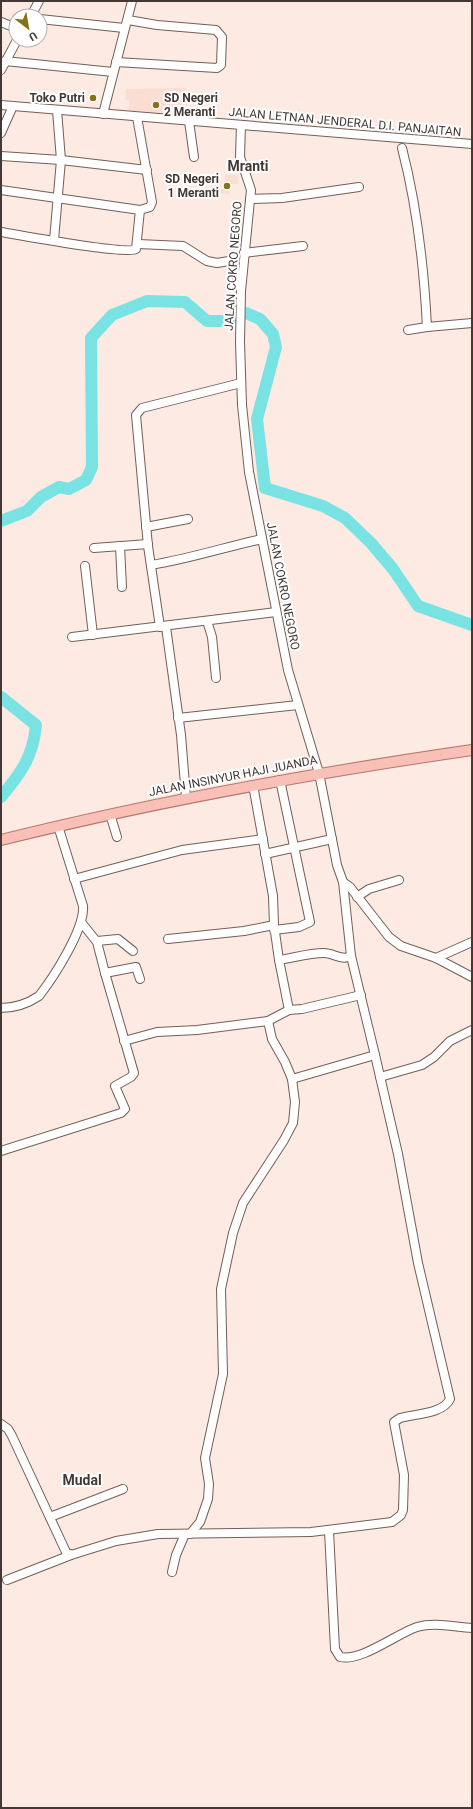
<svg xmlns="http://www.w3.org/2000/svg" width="473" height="1809" font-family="Roboto,sans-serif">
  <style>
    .built { fill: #fcddd2 }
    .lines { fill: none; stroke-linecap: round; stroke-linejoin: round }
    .river { stroke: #79e3e4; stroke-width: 12 }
    .minor-casing { stroke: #725f58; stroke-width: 10 }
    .major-casing { stroke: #b6756b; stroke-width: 12 }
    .minor { stroke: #fff; stroke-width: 8 }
    .major { stroke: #f9c0b7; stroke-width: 10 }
    .poi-dot { fill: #847417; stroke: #fff; stroke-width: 1.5 }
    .labels { text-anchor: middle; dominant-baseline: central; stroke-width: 4; stroke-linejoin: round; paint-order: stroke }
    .poi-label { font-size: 12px; font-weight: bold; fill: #423936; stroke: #fff; text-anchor: end }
    .street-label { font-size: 12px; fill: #423936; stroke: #fff }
    .quarter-label { font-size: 14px; font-weight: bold; fill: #423936; stroke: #fff }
  </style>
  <rect width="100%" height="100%" fill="#fceae3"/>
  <g class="built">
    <polygon points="186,88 182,118 128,110 130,101 125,100 126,89"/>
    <polygon points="225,175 238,175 238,184 231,184 230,194 217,193 217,189 223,189"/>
  </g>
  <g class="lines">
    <g class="river">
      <polyline points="1,521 27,511 41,497 59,487 69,489 86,480 92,467 91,338 112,315 147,301 185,302 207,321 225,321 246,313 260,319 273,334 276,347 257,419 265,488 323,506 345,518 371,543 393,569 418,606 472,625"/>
      <path d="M1,697L36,725C33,757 21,773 1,797"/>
    </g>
    <g class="minor-casing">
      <g id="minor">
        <polyline points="31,16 39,1"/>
        <polyline points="40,19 124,28"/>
        <polyline points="1,22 16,28"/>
        <polyline points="5,61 113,72"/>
        <polyline points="116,62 217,68 221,65 222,37 216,30 157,25 128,20"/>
        <polyline points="1,70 17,40"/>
        <polyline points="1,105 472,144"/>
        <polyline points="103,114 132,1"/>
        <polyline points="189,121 194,157"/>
        <polyline points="1,133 13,106"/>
        <path d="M402,148C417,206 424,267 427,327L472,323"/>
        <polyline points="1,156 61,160 147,170"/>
        <polyline points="1,190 140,210"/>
        <polyline points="250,199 282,198 359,187"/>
        <path d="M1,232C20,235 126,255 136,249L140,210L150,207L152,202L137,117"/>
        <polyline points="54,240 61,160 57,110"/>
        <polyline points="138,244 183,246 207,261 217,263 229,261 233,266 240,287"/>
        <polyline points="244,253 303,246"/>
        <polyline points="408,330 427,327"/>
        <polyline points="146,527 188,519"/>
        <polyline points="120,546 122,587"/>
        <polyline points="94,548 148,544"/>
        <path d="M151,565C189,559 225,547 262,539"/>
        <polyline points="85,566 93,635"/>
        <polyline points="207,621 212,637 216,678"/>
        <polyline points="160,627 148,546 136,415 142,408 241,383"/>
        <polyline points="166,627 181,735 186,797"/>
        <polyline points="72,637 276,612"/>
        <polyline points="178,718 298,705"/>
        <polyline points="253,785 273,896 274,925 279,960 289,1010"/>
        <polyline points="110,814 117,837"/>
        <polyline points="265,854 332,839"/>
        <polyline points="74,879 182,850 263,839"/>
        <polyline points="343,882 350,887 389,937 401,946 436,958 472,977"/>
        <polyline points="357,897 369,889 399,880"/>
        <polyline points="81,922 97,942 105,973 136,967 140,979"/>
        <polyline points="274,930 299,927 310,922 280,780"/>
        <polyline points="168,939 244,931 274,925"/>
        <polyline points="97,941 118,939 133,951"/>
        <polyline points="436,958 472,942"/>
        <path d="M279,960C293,958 309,953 324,953C334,953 341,961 351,956"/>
        <path d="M1,1008C15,1008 27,1004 39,996C53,978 85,929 83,906L58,826"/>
        <polyline points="268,1021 272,1039 285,1062 292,1079 375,1055"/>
        <polyline points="124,1041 157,1032 197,1030 268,1021 289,1010 302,1009 361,995"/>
        <polyline points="380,1077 422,1065 434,1057 450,1041 472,1030"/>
        <polyline points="1,1151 121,1113 125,1109 115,1086 131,1077 134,1073 105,973"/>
        <path d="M1,1424L8,1429L12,1436L66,1552L71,1555L116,1541L158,1534L311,1532L392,1522L401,1515L403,1510L404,1475L394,1422L400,1418C414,1414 443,1414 450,1399L418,1263L398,1154L375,1055L351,956L343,882L337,865L319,773L288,670L249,472L242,405L240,342L241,291L251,190L240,157L241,125"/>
        <polyline points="50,1517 123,1489"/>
        <path d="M329,1531L335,1649L340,1657C361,1662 396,1634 417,1627C434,1622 454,1627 472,1628"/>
        <polyline points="190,1534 200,1522 208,1499 209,1484 205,1458 223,1374 221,1289 233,1233 243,1203 284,1140 293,1123 295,1102 292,1079"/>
        <polyline points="172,1572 176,1555 185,1534"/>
        <polyline points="7,1580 71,1555"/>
      </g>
    </g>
    <g class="major-casing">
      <path id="major" d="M1,840C157,801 313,773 472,750"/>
    </g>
    <use href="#minor" class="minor"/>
    <use href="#major" class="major"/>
  </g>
  <g class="poi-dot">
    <circle cx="93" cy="98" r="4"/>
    <circle cx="156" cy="105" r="4"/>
    <circle cx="227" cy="186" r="4"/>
  </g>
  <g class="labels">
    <g class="poi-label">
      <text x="85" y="98">Toko Putri</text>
      <text x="164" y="98" text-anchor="start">SD Negeri<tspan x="164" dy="14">2 Meranti</tspan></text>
      <text x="219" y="179">SD Negeri<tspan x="219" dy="14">1 Meranti</tspan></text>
    </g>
    <g class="street-label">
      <text transform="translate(345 122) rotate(5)">JALAN LETNAN JENDERAL D.I. PANJAITAN</text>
      <text transform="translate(233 266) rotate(-86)">JALAN COKRO NEGORO</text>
      <text transform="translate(283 586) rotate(79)">JALAN COKRO NEGORO</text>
      <text transform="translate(233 776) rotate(-11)">JALAN INSINYUR HAJI JUANDA</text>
    </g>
    <g class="quarter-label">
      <text x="248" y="166">Mranti</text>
      <text x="82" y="1480">Mudal</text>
    </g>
  </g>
  <rect width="473" height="1809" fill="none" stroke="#423936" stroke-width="4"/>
  <g transform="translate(28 28) rotate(149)"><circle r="19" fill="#ffffff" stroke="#b3b0af"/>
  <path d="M0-3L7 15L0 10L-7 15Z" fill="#847417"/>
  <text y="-6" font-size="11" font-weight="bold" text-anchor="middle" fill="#423936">U</text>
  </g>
</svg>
